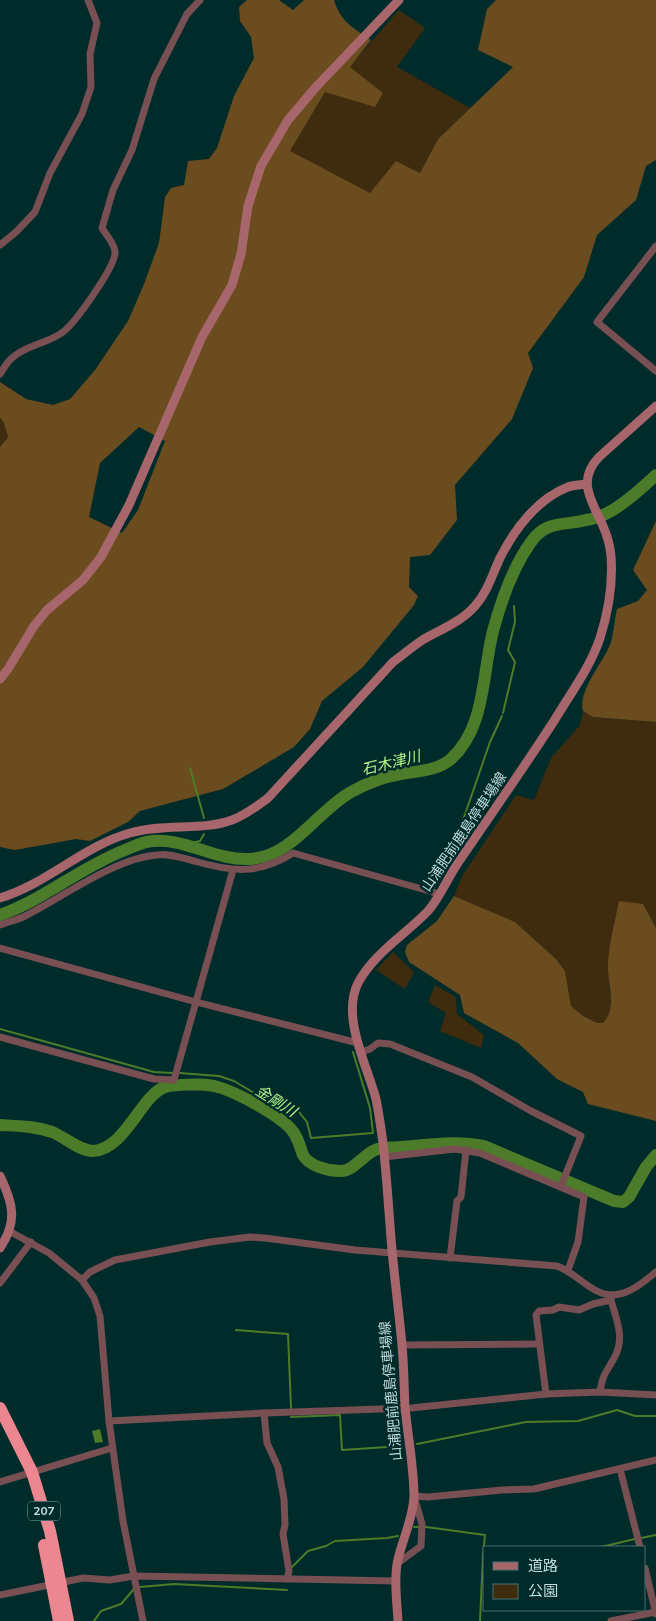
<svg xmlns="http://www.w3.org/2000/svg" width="656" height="1621" font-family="'Nunito Sans','Noto Sans JP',sans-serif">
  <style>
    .green { fill: #3f2b0d }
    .forest { fill: #6b4c1e; fill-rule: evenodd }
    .water { fill: #4c7b29 }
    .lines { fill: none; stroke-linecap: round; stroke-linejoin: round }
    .stream { stroke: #4c7b29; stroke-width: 2 }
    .river { stroke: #4c7b29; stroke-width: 12 }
    .street { stroke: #784f52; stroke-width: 7 }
    .secondary { stroke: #a7666c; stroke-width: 9 }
    .highway { stroke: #ec8791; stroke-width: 12 }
    .labels { text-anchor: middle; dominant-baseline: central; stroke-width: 5; stroke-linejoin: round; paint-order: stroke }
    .shield { fill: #002b2b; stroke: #86a6a6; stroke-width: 1 }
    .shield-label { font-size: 12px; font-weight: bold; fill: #c0dbda }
    .street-label { font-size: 14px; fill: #c0dbda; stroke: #002b2b }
    .water-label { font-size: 15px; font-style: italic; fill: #b2f588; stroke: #002b2b }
  </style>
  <rect width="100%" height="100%" fill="#002b2b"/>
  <g class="green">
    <polygon points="399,10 425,28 397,67 470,108 438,139 420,173 396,161 371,194 289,152 325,92 383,93 349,67"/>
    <polygon points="0,418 4,423 8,437 0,447"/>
    <polygon points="583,711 593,717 656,722 656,928 643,904 608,963 611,1006 609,1017 603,1023 597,1024 583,1016 571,1006 565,971 556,959 515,922 454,896 462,876 516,795 534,800 551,758 580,725"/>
    <polygon points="393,952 414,972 405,989 376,970"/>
    <polygon points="435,985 456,997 457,1014 484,1035 481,1048 440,1031 446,1013 428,1002"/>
  </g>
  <g class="forest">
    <path d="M247,0H279L293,10L304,0H334C340,21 354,29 371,40L350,67L383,93L375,107L325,92L290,151L370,193L396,161L420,173L438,139L513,67L478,50L487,9L496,0H656V160L646,166L636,200L597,235L584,277L528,353L533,368L512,419L455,485L457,520L430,555L410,557L409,587L418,596L414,605L363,667L322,701L310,729L294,747L223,789L140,811L128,822L90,841L76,839L15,850L0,847V447L8,437L4,423L0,418V382L26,399L53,405L70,399L95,370L128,321L144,284L159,243L165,197L171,188L184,185L188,161L209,159L217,148L234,96L254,58L251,37L240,21L239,7ZM139,427L165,441L138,510L122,533L89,517L100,463Z"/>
    <path d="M656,521V722L593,717L583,711C578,691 601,665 609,647C614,636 614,621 617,609L638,601L647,590L633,570Z"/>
    <path d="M454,896L515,922L556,959L565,971L571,1006L583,1016L597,1023H603C618,1008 607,983 608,963C609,943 615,922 619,901L643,904L656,928V1121L588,1104L583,1092L557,1079L518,1043L464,1013L460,995L409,962L405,952L407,945L437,921Z"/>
  </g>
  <polygon class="water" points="100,1429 103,1442 95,1443 92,1431"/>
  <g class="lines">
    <g class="stream">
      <polyline points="503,713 515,662 508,650 515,622 514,606"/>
      <polyline points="190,768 204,818"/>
      <polyline points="461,826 490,742 502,716"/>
      <polyline points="187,844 200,841 204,834"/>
      <polyline points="431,886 441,862 459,831"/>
      <polyline points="0,1029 154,1072 173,1073"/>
      <polyline points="180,1073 219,1076 234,1081 269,1102 285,1105 299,1112 307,1122 311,1138 373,1133 370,1108 353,1052"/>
      <polyline points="236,1330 288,1334 291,1408"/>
      <polyline points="291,1417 340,1415 342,1450 402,1446"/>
      <polyline points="417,1444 526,1422 578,1421 617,1410 635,1416 656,1416"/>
      <polyline points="414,1527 426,1527 485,1535 483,1556 485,1556"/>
      <polyline points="641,1538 656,1535"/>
      <polyline points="601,1547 635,1539"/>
      <polyline points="292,1567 308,1551 326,1546 335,1541 387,1538 398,1536"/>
      <polyline points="140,1587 174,1584 287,1590"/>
      <polyline points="94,1621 101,1611 121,1604 134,1589"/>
      <polyline points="480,1621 483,1556"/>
    </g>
    <g class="river">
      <path d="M0,915C45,899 81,867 125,850C132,847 139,844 146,842C183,835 213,861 250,859C292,857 317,811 351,792C367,783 383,777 401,774C418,771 437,771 451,759C486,727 482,674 493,631C501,601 513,567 531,542C546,520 564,526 586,520C594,519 604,515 611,511C627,502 643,487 656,475"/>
      <path d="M0,1125C18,1126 35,1126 52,1132C65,1137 79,1151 93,1151C125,1150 141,1095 165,1087C177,1084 202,1084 214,1086C233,1090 277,1114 290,1128C298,1136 299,1145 303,1155C309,1166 328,1171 340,1171C353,1172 363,1155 375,1150C382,1147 393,1148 401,1147C429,1145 456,1140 484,1146L614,1201L623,1202L629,1197L646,1167L656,1155"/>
    </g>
    <g class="street">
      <polyline points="0,245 16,232 35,212 50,173 82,114 91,87 90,54 97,23 88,0"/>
      <polyline points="656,246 597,322 656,371"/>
      <path d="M0,374C3,370 5,365 9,361C22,346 47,344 63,332C75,323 116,266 115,252C115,244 106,235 102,228L113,190L132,150L154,79L187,14L200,0"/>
      <path d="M0,925C8,922 17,920 25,916C63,897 115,858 157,855C170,853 181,858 194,861C232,872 258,875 293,853L433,892L439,896"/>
      <polyline points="0,948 196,1002 358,1043"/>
      <polyline points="0,1037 154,1079 174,1080 233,870"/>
      <polyline points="362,1052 370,1049 378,1043 390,1044 472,1077 531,1111 581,1136 561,1186"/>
      <polyline points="384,1157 455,1149 480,1153 584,1197 578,1242 568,1270"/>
      <polyline points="9,1231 49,1253 82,1280 94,1298 100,1316 109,1421 123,1521 143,1621"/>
      <polyline points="450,1258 457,1201 461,1197 466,1150"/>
      <path d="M82,1280L90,1272L115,1260L210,1242L250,1237L265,1238L355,1250L557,1266C570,1271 578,1279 590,1287C615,1305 636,1289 656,1272"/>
      <polyline points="0,1283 31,1242"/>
      <polyline points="402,1345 538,1344"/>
      <path d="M600,1392C603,1373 605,1375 613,1360C626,1339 617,1322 611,1300"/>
      <polyline points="546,1394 536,1315 539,1311 553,1310 559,1307 579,1310 593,1304 611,1300 611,1296"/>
      <polyline points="264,1413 267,1443 278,1467 284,1499 285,1525 283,1534 289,1571 287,1579"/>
      <polyline points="109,1421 264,1413 411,1408 546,1394 600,1392 656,1395"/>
      <polyline points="620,1469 640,1547"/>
      <polyline points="0,1482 112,1448"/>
      <polyline points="398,1563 421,1546 422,1524 414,1496 428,1497 502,1490 534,1489 656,1460"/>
      <polyline points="645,1568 656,1614"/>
      <polyline points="0,1595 83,1578 110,1580 134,1576 396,1581"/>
      <polyline points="611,1621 656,1612"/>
    </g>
    <g class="secondary">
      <polyline points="0,679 8,669 34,626 47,610 83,580 101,557 129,505 202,337 232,285 241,254 248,206 261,166 288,120 316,87 399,0"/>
      <path d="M0,898C47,884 83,846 130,833C163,823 203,831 232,820C246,815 257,806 268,798L393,662C404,654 413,646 424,639C442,629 462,621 475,606C488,591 492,575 500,558C514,530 537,499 568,487C573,485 580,485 587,484"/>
      <path d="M0,1176C13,1203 18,1221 0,1248"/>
      <path d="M398,1621C397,1602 394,1583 397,1564C401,1542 413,1520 414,1497C414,1468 408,1437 405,1408C404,1387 404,1366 402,1345C399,1313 395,1282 392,1250C389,1215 387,1179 383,1143C381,1128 379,1114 376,1099C367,1065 341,1017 358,983C374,953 405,935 428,911C442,895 449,874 462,857C493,812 524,767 554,721C570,694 590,668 600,638C608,613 613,583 611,556C610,546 607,535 603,526C592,501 576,481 599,457L656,406"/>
    </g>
    <g class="highway">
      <polyline points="0,1408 32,1472 50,1531 68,1621"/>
      <polyline points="44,1545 59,1621"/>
    </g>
  </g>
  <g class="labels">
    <rect class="shield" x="28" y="1501.5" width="32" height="19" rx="4"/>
    <g class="shield-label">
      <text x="44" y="1511">207</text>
    </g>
    <g class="street-label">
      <text transform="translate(464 832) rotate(-56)">山浦肥前鹿島停車場線</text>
      <text transform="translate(391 1391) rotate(-95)">山浦肥前鹿島停車場線</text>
    </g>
    <g class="water-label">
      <text transform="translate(391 763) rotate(-14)">石木津川</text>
      <text transform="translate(276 1101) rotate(32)">金剛川</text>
    </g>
  </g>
  <rect x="483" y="1546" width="162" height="65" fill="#002b2b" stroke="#4d7171"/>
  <rect x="493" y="1562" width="25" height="8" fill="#a7666c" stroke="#4d7171"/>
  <text x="528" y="1571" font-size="15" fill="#c0dbda">道路</text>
  <rect x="493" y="1584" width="25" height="15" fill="#3f2b0d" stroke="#4d7171"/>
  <text x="528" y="1596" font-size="15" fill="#c0dbda">公園</text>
</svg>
